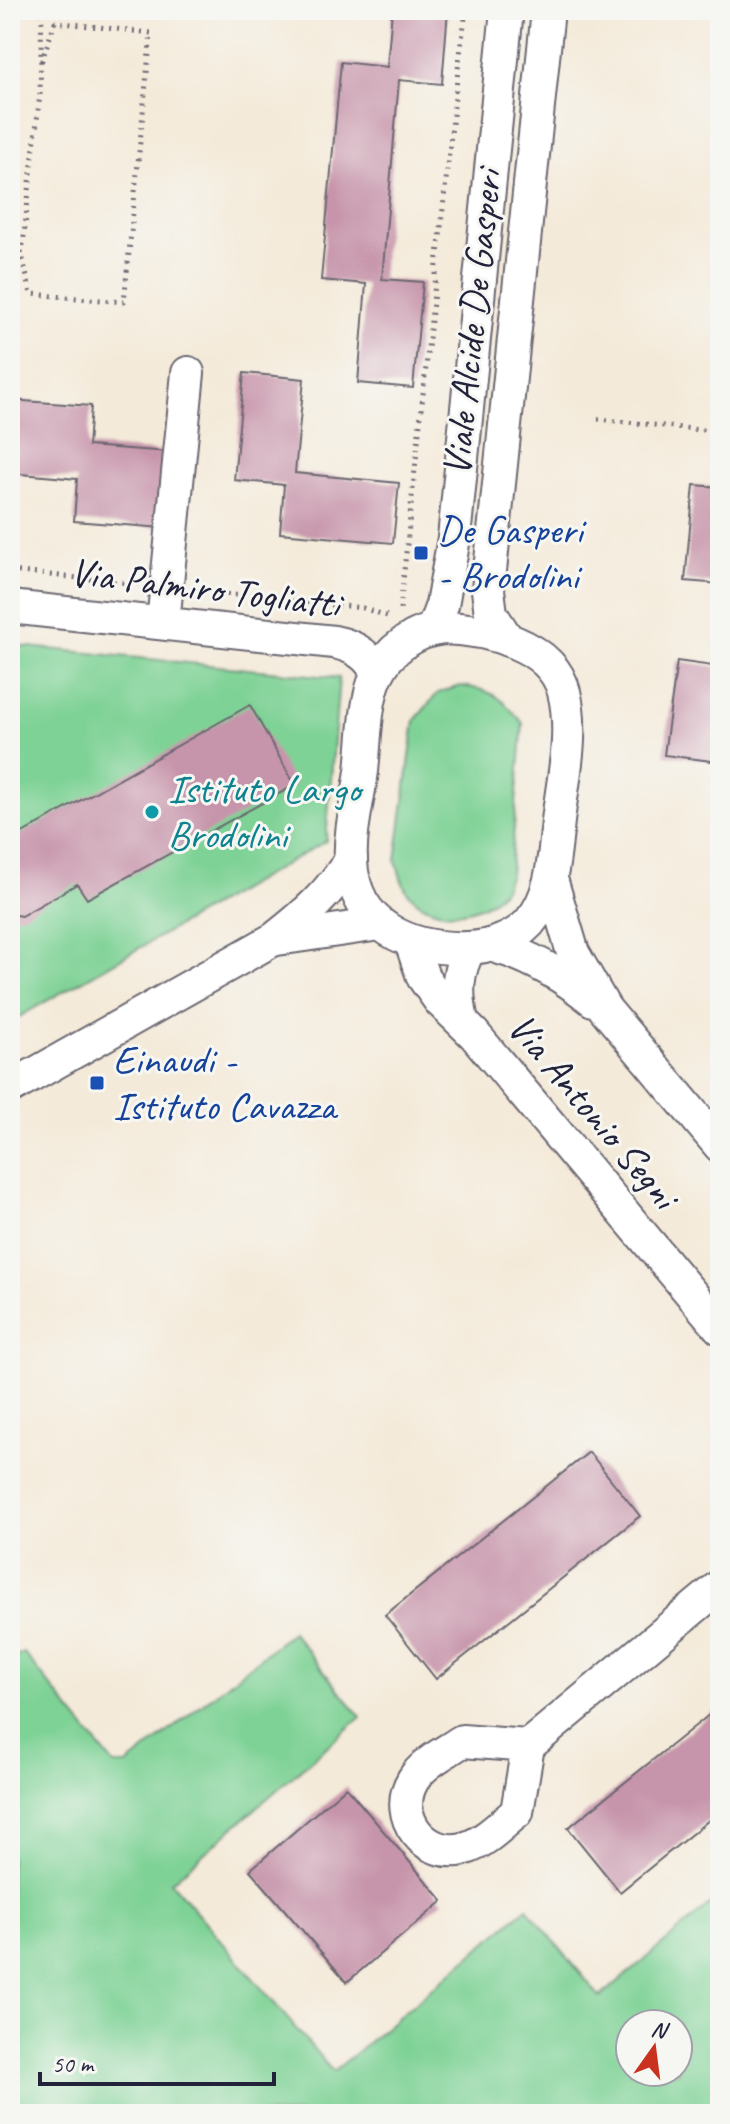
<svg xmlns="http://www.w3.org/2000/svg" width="730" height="2124" font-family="Caveat,sans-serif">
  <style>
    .green { fill: #7ed295; stroke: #507a68; stroke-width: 2; fill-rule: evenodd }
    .building { fill: #c795ab }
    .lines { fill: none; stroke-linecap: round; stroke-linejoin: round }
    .minor-casing { stroke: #6c6872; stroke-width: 36 }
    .path { stroke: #6c6872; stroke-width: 5; stroke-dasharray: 2 6; stroke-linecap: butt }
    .minor { stroke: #fff; stroke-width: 32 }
    .transit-dot { fill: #1a4fb4; stroke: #f6f6f2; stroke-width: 3 }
    .culture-dot { fill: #0f9aa8; stroke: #f6f6f2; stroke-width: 3 }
    .labels { text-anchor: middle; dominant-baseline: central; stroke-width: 6; stroke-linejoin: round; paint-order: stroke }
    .street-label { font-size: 40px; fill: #22223b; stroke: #f6f6f2 }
    .transit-label { font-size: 40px; fill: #164399; stroke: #f6f6f2; text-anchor: start }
    .culture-label { font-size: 40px; fill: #0d838f; stroke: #f6f6f2; text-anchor: start }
  </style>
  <rect width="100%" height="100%" fill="#f6f6f2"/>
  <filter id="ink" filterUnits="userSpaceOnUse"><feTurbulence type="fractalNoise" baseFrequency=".0125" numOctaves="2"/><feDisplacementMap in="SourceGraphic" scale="16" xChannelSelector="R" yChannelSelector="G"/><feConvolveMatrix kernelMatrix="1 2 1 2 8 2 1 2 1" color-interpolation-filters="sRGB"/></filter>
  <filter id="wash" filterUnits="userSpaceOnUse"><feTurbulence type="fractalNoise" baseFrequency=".006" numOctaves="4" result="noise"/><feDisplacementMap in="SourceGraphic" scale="32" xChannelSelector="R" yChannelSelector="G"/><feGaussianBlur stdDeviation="1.8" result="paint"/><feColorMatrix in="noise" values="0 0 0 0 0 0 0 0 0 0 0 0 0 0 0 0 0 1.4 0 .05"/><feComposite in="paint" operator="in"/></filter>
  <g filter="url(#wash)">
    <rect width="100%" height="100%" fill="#f4ead9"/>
    <g class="green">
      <polygon points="10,645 339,678 326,841 10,1022"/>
      <path d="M460,686C494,689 502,699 523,723L510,874C508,879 505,887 502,891C480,917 434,921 410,895C402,886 399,871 396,860L415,720L438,693Z"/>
      <path d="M292,1632L361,1717L171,1882L333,2072L527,1908L600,1997L720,1896V2114H10V1660L24,1653L114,1765H127ZM630,2024H678V2072H630Z"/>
    </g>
    <g id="blocks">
      <g class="building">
        <polygon points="392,10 448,10 442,84 399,80 382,279 423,282 413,388 358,383 366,284 321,280 341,62 387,67"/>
        <polygon points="10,54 18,55 12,117 10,117"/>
        <polygon points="244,373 304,379 295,473 399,483 393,543 280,533 284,485 234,480"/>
        <polygon points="10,400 91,406 88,446 169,452 163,528 74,521 77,479 10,473"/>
        <polygon points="694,485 720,487 720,584 685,581"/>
        <polygon points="677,661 720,667 720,762 664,755"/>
        <polygon points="250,705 295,785 87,899 77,884 21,916 10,914 10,840"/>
        <polygon points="589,1452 640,1516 436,1679 385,1615"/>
        <polygon points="720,1706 720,1811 620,1892 568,1828"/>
        <polygon points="346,1787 443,1901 347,1982 250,1870"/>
      </g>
    </g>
  </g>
  <g filter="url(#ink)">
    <use href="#blocks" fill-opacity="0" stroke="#6c6872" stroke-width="2"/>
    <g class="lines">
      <g class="minor-casing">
        <g id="minor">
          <path d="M10,607L334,642C354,646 370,655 377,674"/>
          <polyline points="163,623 188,373"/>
          <path d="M443,628C485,629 552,644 564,692C574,731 564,775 559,813C554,850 555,894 529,923C514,939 490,947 468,948C410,950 355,927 351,862C349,833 358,800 362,771C365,743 365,700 377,675C389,649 415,631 443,628Z"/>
          <polyline points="433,629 442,605 454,538 507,10"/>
          <polyline points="508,640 491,614 488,590 548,10"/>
          <polyline points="551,879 573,953 605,1009 720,1146"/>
          <polyline points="277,939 380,924"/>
          <polyline points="411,942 423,977 440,1001 474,1034 720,1328"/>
          <path d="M490,945C529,955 562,975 593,1000"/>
          <path d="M462,1021C456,994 456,972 470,948"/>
          <path d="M10,1088L274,939C306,914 329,894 351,859"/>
          <path d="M462,1741L528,1746L517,1812C502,1824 485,1842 466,1848C426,1861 391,1816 413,1780C423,1763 446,1752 462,1741Z"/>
          <polyline points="528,1746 720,1586"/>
        </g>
      </g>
      <g class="path">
        <polyline points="21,251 31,294 124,302 151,33 55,22 40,66"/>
        <polyline points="10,292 23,244 40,94 42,10"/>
        <polyline points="598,419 720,432"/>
        <polyline points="10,571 138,584"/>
        <polyline points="195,591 363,608 387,616"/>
        <polyline points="400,609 458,69 466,10"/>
      </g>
      <use href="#minor" class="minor"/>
    </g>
  </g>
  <g class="transit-dot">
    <rect x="413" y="545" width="16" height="16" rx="4"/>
    <rect x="89" y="1075" width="16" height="16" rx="4"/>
  </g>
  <circle class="culture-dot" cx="152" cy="812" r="8"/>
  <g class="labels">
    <g class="street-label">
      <text transform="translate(472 323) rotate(-84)">Viale Alcide De Gasperi</text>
      <text transform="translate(205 588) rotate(7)">Via Palmiro Togliatti</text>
      <text transform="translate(593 1111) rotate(50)">Via Antonio Segni</text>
    </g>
    <g class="transit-label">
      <text x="437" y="530">De Gasperi<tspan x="437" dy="46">- Brodolini</tspan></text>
      <text x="113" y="1060">Einaudi -<tspan x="113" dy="46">Istituto Cavazza</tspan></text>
    </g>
    <g class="culture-label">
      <text x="168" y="789">Istituto Largo<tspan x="168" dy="46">Brodolini</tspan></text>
    </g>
  </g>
  <rect width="730" height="2124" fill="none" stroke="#f6f6f2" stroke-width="40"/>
  <g transform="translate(654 2048) rotate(14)"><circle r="38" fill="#f6f6f2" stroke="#a1a1a9" stroke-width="2"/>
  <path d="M0-6L14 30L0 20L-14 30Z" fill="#c8321e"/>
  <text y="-12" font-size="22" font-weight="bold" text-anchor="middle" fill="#22223b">N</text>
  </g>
  <path d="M40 2072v12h234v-12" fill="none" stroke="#22223b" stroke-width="4"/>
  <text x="52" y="2072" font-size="24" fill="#22223b" stroke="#f6f6f2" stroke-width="6" paint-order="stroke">50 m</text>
</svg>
